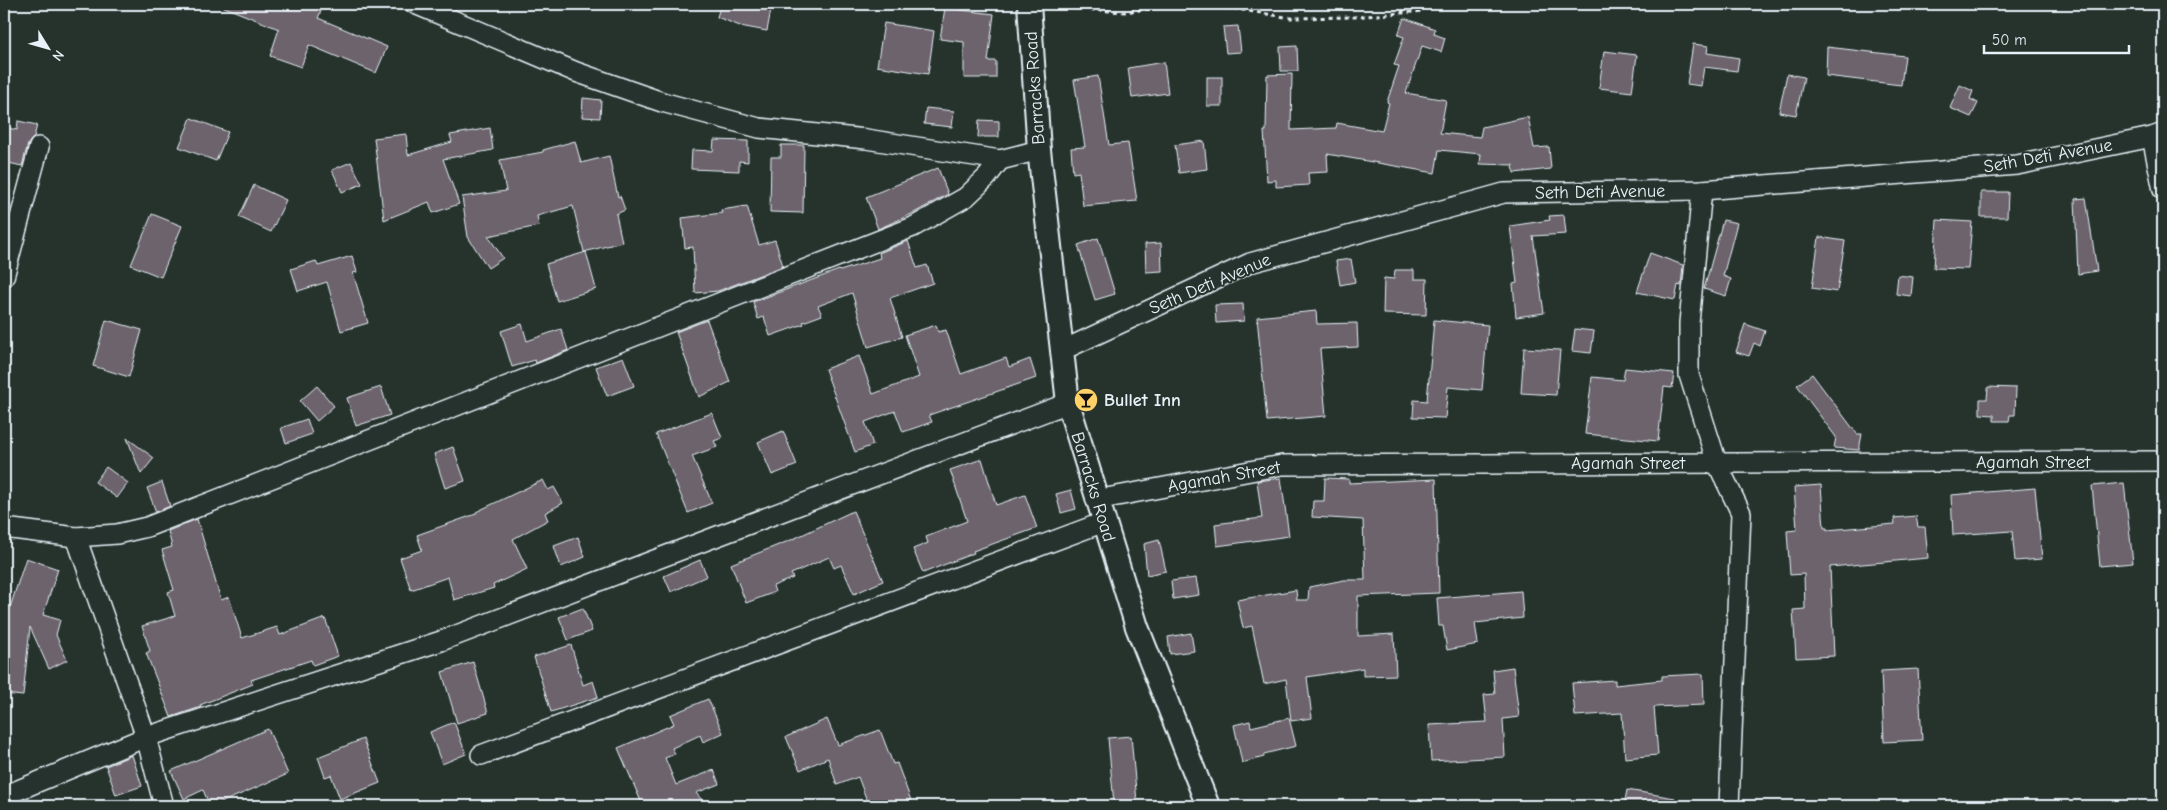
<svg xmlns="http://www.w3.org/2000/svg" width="2167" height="810" font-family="'Comic Neue',sans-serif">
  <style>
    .building { fill: #6d646c; stroke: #e8f1f8 }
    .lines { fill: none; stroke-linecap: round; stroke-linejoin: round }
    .minor-casing { stroke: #e8f1f8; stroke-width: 22 }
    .tertiary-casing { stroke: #e8f1f8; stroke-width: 26 }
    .path { stroke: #e8f1f8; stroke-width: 3; stroke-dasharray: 4 4; stroke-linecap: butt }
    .minor { stroke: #26332d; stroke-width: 19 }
    .tertiary { stroke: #26332d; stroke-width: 22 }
    .labels { text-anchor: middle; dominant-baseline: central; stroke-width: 4; stroke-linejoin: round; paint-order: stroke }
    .street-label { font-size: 18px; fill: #e8f1f8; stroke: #26332d }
    .poi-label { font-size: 18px; font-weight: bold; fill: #e8f1f8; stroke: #26332d; text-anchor: start }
  </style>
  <rect width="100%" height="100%" fill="#26332d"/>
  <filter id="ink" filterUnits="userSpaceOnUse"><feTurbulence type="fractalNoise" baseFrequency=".02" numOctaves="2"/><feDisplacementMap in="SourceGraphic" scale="10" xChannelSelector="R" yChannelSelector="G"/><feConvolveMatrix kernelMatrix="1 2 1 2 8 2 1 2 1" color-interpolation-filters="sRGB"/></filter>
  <g filter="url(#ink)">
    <g class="building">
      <polygon points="217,4 324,4 318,18 387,47 376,73 309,45 301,67 270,56 279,29"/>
      <polygon points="721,4 772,4 767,31 740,26 717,17"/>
      <polygon points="945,8 994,14 988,61 996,61 996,78 964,78 964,42 940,39"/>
      <polygon points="1404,18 1435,29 1434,34 1445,38 1441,52 1422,46 1406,93 1446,100 1440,133 1480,137 1482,127 1528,117 1534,148 1549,147 1551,169 1514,173 1513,165 1480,164 1481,154 1439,150 1435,173 1327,154 1328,172 1308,173 1309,185 1276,187 1276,180 1267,181 1264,131 1266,131 1267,75 1292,74 1291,130 1336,128 1337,123 1382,131 1389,103 1387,102 1399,66 1394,65 1404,37 1398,35"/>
      <polygon points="884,23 934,31 928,74 877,66"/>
      <polygon points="1238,26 1241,52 1226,53 1223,27"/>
      <polygon points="1693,44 1708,46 1707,53 1739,58 1737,71 1704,67 1701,86 1687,84"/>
      <polygon points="1297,46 1298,71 1281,71 1280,47"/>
      <polygon points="1827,47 1905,56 1901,85 1826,76"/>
      <polygon points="1604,51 1637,55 1632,92 1599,88"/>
      <polygon points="1164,62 1168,93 1132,98 1128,68"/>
      <polygon points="1787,74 1804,77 1796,115 1779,112"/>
      <polygon points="1098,76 1109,145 1128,143 1137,201 1083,206 1079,172 1073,173 1071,148 1085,147 1074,80"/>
      <rect x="1207" y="77" width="15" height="29"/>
      <polygon points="1960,85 1973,91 1970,99 1978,103 1971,117 1950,108"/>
      <polygon points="583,98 601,100 600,118 582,117"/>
      <polygon points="926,108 954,111 952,127 924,124"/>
      <polygon points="191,118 228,132 216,161 179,147"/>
      <polygon points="979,120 999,121 999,137 978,137"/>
      <polygon points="18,121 37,125 34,137 28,144 22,166 4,162 4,127 17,130"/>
      <polygon points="490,128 493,150 443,159 459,204 433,213 429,202 384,220 374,138 406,134 408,155 452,142 450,135"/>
      <polygon points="714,140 748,141 748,162 739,161 739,171 691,169 692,150 713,151"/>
      <polygon points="575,141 581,163 609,156 618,197 620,196 625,210 616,214 622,242 584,252 573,206 537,216 539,226 488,236 503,258 488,268 468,237 462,197 506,191 500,160 543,152 543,150"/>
      <polygon points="1204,141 1207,169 1179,173 1175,145"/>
      <polygon points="781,145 804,145 803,213 770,212 771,157 781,157"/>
      <polygon points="351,162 362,184 342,192 332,170"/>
      <polygon points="938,168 948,194 914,213 878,229 866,197"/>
      <polygon points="254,185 286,200 271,232 239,217"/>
      <polygon points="1981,192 2008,192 2007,217 1981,217"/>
      <polygon points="2086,198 2097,271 2078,274 2075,199"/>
      <polygon points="747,206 759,245 775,240 783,266 718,291 695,293 693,247 685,248 682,218 722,213 721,210"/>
      <polygon points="152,214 182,226 161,277 131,265"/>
      <polygon points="1564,215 1566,234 1533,236 1544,313 1516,317 1513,284 1517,283 1510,226 1550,220 1549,216"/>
      <polygon points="1723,220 1737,223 1723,276 1731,279 1726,296 1704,289"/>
      <polygon points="1937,220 1972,222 1968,269 1934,268"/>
      <polygon points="1819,237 1845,241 1837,292 1812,288"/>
      <polygon points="1098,238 1115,294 1095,300 1078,245"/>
      <polygon points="908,241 917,268 927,265 933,283 890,298 902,337 868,347 852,293 818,306 822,315 803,322 804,324 770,336 764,317 758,319 753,302 839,270 840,271 880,258 879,253"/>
      <polygon points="1161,243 1162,271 1146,272 1145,244"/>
      <polygon points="586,252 596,289 557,301 546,264"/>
      <polygon points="1650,253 1683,265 1681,286 1678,285 1675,300 1637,292"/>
      <polygon points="352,256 357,272 353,273 368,323 341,331 327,282 298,291 291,269 316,261 318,266"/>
      <polygon points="1351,259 1355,282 1340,285 1336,261"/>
      <polygon points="1395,270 1414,270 1414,279 1427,279 1426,315 1383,314 1384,278 1394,279"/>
      <polygon points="1898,275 1913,277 1911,296 1896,294"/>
      <polygon points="1243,304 1244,321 1216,323 1215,305"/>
      <polygon points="1316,311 1317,324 1357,323 1358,347 1320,349 1326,416 1267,421 1257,317"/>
      <polygon points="106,320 142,330 129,377 93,366"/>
      <polygon points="707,320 730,382 699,397 676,332"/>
      <polygon points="1434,320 1488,325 1482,390 1448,387 1445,418 1413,417 1414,400 1427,401"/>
      <polygon points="522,324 527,341 561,329 568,350 536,363 535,360 512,367 501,331"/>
      <polygon points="1745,324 1765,331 1760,346 1754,343 1749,356 1736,352"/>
      <polygon points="936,325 938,332 946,330 961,374 1006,358 1009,367 1030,359 1036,378 929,415 932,422 903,432 895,411 865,422 873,445 855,452 825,369 859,356 873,394 919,377 905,335"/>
      <polygon points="1575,329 1594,331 1591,353 1572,351"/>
      <polygon points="1524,348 1560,350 1556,395 1521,393"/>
      <polygon points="623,357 634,386 607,396 596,367"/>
      <polygon points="1625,368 1674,373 1672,388 1664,387 1658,441 1585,434 1592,377 1623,380"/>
      <polygon points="1812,374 1857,434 1862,434 1859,450 1834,448 1836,437 1797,385"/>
      <polygon points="317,386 334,406 317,421 300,401"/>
      <polygon points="381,387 390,415 356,426 347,398"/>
      <polygon points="1988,387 2016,388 2015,415 2010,415 2009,421 1994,421 1994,415 1980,414 1980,399 1987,399"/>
      <polygon points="712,413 722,438 714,441 717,447 692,456 712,503 688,513 656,434"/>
      <polygon points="307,419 312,434 286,443 281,428"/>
      <polygon points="783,431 797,465 772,475 758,442"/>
      <polygon points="127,438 154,458 141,474"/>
      <polygon points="453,447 465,481 445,488 434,454"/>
      <polygon points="982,459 996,505 1025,495 1037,528 973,551 974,553 923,573 913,549 928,543 926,537 967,521 950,470"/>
      <polygon points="106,467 128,483 117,498 95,482"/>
      <polygon points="1281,478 1289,536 1217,546 1215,524 1262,518 1257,481"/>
      <polygon points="1325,478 1349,479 1349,483 1436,479 1439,593 1358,596 1358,636 1394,634 1396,675 1363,676 1363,668 1307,677 1312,718 1291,721 1286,679 1264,684 1252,626 1243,628 1237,600 1296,590 1297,600 1308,600 1309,587 1344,580 1365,580 1363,520 1312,517 1313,501 1324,501"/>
      <polygon points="543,480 548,490 554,487 563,503 545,513 548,520 513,539 527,569 493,585 494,588 454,600 448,577 411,590 400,558 422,550 417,535 476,514 476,512"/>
      <polygon points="162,482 170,506 156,512 147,488"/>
      <polygon points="2124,483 2133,563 2100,566 2092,486"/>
      <polygon points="1821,485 1824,528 1827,528 1827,530 1895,524 1894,518 1916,516 1918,527 1925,527 1928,558 1830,567 1834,656 1796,658 1793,610 1805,609 1804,574 1790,575 1787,531 1797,530 1794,487"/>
      <polygon points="2035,488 2042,559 2015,561 2012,531 1953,535 1951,495"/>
      <polygon points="1071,490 1076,509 1061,513 1056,494"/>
      <polygon points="853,511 883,581 854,594 841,565 834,568 829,557 791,574 793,578 773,586 775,592 746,603 731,564 791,540"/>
      <polygon points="197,519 221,600 229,597 242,638 277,627 280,635 325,618 338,656 313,665 311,660 251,680 253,684 200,705 201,707 171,717 146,653 150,651 142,626 175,616 168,592 174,590 162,550 172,547 168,531"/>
      <polygon points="578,537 585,557 561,567 554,546"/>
      <polygon points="1159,540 1166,571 1147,575 1144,544"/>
      <polygon points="26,558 58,569 43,615 60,620 56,635 67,660 49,669 30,627 23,696 4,694 4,626"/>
      <polygon points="700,560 707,576 671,592 664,576"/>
      <polygon points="1196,578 1199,595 1173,599 1171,581"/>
      <polygon points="1521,591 1523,618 1475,623 1478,644 1447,650 1443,626 1439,626 1437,598"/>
      <polygon points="583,608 592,631 568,640 559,617"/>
      <polygon points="1191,633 1194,651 1170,654 1168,637"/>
      <polygon points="571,645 583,685 593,681 598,697 551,712 534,657"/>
      <polygon points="473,662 488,713 457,723 442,672"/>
      <polygon points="1513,667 1519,717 1503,719 1505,757 1431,761 1429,725 1487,722 1484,695 1495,694 1493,670"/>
      <polygon points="1918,669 1922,740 1884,742 1881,671"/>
      <polygon points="1703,674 1704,705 1654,707 1658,755 1625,758 1622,713 1575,716 1572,683 1615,680 1615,685 1662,680 1662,676"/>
      <polygon points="708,699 723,733 703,742 700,735 672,748 675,754 665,758 676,785 714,770 719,784 696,793 707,806 643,806 618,748 674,724 670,715"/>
      <polygon points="1289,718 1296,746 1264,754 1264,757 1242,763 1234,725 1250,721 1251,727"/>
      <polygon points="827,719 838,745 880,730 893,764 897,763 913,806 869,806 858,777 837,785 828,758 800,770 786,737"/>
      <polygon points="454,722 466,754 442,764 430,732"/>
      <polygon points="268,729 288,774 213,806 210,806 203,790 184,799 171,771"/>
      <polygon points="1131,736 1137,802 1114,804 1108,738"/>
      <polygon points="363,739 380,783 340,799 331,775 325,777 318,757"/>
      <polygon points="132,755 142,786 116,795 106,766"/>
      <polygon points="1627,790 1675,798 1674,806 1624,806"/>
    </g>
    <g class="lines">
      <g class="minor-casing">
        <g id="minor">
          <polyline points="415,4 576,72 662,102 759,128 866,139 1000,160 1039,150"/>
          <polyline points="2152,137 2163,190"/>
          <polyline points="1702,190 1689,323 1689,375 1717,463 1741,513 1729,806"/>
          <polyline points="4,277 39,147"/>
          <polyline points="1061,351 1250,263 1504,193 1702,190 2017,165 2152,137 2163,133"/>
          <polyline points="1096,500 1282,465 2163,461"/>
          <polyline points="4,528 76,537 117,534 147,527 913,227 966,197 987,177 1000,160"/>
          <polyline points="76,537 146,737 164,806"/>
          <polyline points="481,755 1104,522"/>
          <polyline points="4,796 146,737 441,641 1068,403"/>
        </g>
      </g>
      <g class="tertiary-casing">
        <polyline id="tertiary" points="1029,4 1039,150 1068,403 1137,627 1208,806"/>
      </g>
      <g class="path">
        <polyline points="1050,7 1124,12 1172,6 1237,9 1291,18 1354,17 1424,11"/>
        <polyline points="1402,13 1406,4"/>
      </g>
      <use href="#minor" class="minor"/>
      <use href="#tertiary" class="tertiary"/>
    </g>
  </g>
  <defs>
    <g id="bar-disc" transform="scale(1.25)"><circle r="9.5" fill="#ffd166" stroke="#26332d"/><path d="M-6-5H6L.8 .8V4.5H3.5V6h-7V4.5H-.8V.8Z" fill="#111"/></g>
  </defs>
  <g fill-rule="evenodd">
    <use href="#bar-disc" x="1086" y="400"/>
  </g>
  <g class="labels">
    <g class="street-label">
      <text transform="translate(1035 88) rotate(-94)">Barracks Road</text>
      <text transform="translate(2048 156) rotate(-10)">Seth Deti Avenue</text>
      <text transform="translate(1600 192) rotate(-1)">Seth Deti Avenue</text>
      <text transform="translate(1210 284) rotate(-23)">Seth Deti Avenue</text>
      <text x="2033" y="462">Agamah Street</text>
      <text x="1628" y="463">Agamah Street</text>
      <text transform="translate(1224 477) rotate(-10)">Agamah Street</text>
      <text transform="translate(1093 487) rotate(73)">Barracks Road</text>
    </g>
    <g class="poi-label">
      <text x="1104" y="400">Bullet Inn</text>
    </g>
  </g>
  <rect width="2167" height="810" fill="none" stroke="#26332d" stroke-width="20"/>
  <rect x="10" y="10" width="2147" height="790" fill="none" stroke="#e8f1f8" stroke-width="2" filter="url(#ink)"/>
  <g transform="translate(48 48) rotate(127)" stroke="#26332d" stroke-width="4" paint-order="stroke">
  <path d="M0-4L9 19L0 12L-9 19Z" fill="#e8f1f8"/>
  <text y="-8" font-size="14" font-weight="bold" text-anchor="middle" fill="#e8f1f8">N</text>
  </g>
  <path d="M1984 45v8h145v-8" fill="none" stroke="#e8f1f8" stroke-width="2.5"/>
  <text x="1992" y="45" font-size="15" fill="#e8f1f8" stroke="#26332d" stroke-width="4" paint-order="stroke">50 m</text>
</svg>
